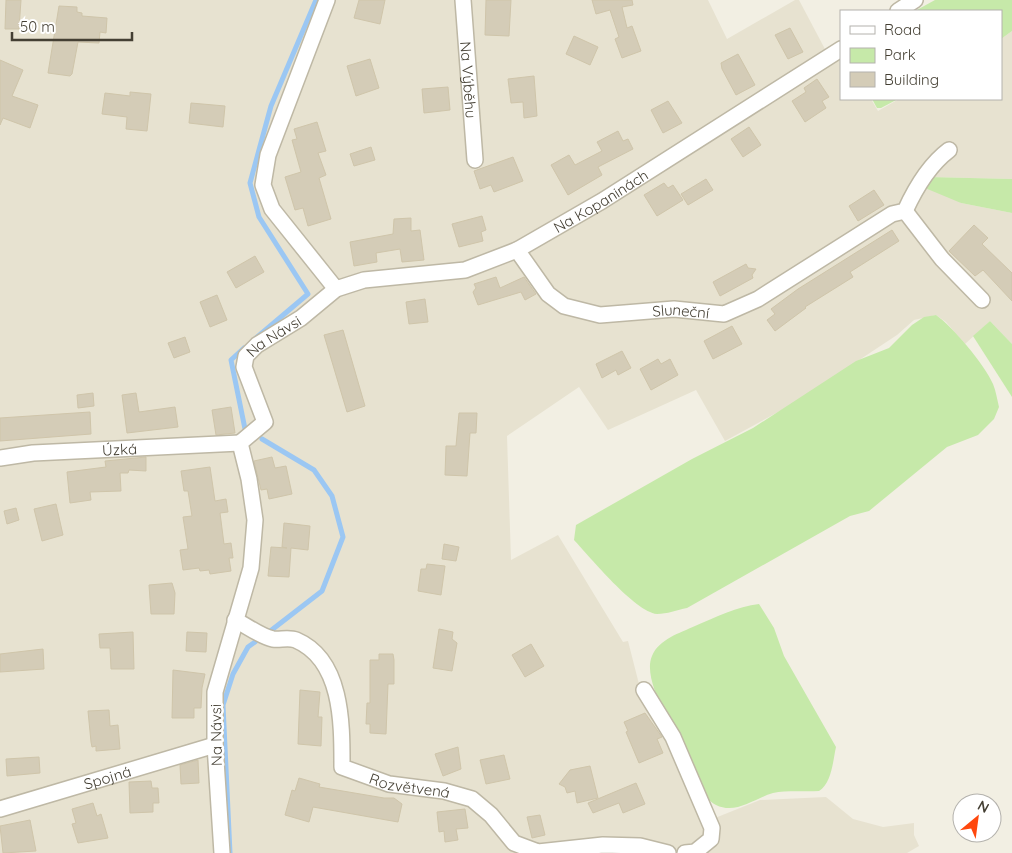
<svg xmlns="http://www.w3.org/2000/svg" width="1012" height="853" font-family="Quicksand,sans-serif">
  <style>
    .residential { fill: #e7e2d0 }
    .green { fill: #c6e9a9 }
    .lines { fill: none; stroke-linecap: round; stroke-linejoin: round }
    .stream { stroke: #9bc7f3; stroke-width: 5 }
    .building { fill: #d4ccb7; stroke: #cfc5aa }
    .minor-casing { stroke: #beb8a5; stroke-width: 18 }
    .minor { stroke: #fff; stroke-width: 15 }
    .labels { text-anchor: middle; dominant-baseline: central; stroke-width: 5; stroke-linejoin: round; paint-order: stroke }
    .street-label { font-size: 15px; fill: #443f33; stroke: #fff }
  </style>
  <rect width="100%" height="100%" fill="#f2efe3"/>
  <polygon class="residential" points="0,0 708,0 727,39 795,0 799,0 826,51 841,42 841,99 871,99 878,111 899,99 1001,99 1001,39 1012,31 1012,179 929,177 961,203 1012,213 1012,344 990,321 965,344 946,322 936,315 914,320 897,335 791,405 725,441 696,390 608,430 579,387 507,436 511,560 558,535 623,642 628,641 640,688 715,818 760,800 826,797 853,819 883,827 914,823 914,835 919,846 907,853 0,853"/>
  <g class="green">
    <polygon points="935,0 1012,0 1012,31 1001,39 1001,11 915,11"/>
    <polygon points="872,99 898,99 881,108 877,108"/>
    <polygon points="928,177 1012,179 1012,213 961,203 925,188"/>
    <path d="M936,315C952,326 985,365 993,384C996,391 997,399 999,407L994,419L978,435L947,447L869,511L850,516L687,608C677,610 667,614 657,614C635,612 590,557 574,540L576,525L692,459L753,428L856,361L889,348L912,325L924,317Z"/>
    <polygon points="990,321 1012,344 1012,397 973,336"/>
    <path d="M759,604L774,628L784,656L836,747C833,760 832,783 819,791C805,792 787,790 773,793C755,798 736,815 716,805C700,797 697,771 689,756C677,735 641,681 652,656C659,639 680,633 695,626C714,618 738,606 759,604Z"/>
  </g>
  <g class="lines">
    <g class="stream">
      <polyline points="256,338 308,294 259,217 250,183 271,106 316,0"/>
      <polyline points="244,348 231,360 245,429"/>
      <polyline points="262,439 314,470 332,496 343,537 322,591 269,632"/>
      <polyline points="230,853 223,705 233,674 248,647 255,642"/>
    </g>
  </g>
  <g class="building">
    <polygon points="6,0 21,0 19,29 5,29"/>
    <polygon points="359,0 385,0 380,24 354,18"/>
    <polygon points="486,0 511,0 509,36 485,35"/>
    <polygon points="592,0 632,0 633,5 622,7 627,28 632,26 641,51 622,58 615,39 619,37 610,10 596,14"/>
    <polygon points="59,6 77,7 77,12 82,13 82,16 107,18 106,33 100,32 99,43 78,42 72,74 70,76 48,73"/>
    <polygon points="790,28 803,52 788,59 775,35"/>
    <polygon points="574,36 598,47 590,65 566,54"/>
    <polygon points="738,54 755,85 736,95 722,69 721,63"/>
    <polygon points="370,59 379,88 356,96 347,66"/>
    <polygon points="0,60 23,70 12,96 38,105 30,128 3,118 0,125"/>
    <polygon points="534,76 537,116 524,118 523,102 511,103 508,79"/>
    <polygon points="817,79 829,97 822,101 826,108 805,122 792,101 806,92 804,88"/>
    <polygon points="448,87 450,110 424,113 422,89"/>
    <polygon points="130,92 151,94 147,131 126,129 127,117 102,114 105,93 130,96"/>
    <polygon points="668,101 682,123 663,133 651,110"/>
    <polygon points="191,103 225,106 223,127 189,123"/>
    <polygon points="317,122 326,151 318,153 326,175 319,178 331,219 308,226 303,208 295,210 285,177 301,172 292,140 297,139 294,129"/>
    <polygon points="749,127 761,145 743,157 731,139"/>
    <polygon points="618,131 623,141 628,139 633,149 598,167 602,175 568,195 551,165 569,155 575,165 602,151 597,142"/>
    <polygon points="371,147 375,160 354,166 350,154"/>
    <polygon points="513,157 523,181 494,192 491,185 480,189 474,171"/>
    <polygon points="706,179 713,190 688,205 681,194"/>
    <polygon points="664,183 668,188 673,185 683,200 657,216 644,195"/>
    <polygon points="874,190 884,205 858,221 849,206"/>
    <polygon points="482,216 486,230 481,232 483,241 459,247 452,224"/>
    <polygon points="411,218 411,231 420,230 424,260 402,262 400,249 376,253 377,262 354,266 350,242 393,234 394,219"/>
    <polygon points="974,225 988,238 982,244 1012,273 1012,301 983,270 975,276 949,251"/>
    <polygon points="892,230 899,241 850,272 853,277 805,307 806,308 775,331 767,320 775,314 771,309 798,289"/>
    <polygon points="255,256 264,272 236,288 227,272"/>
    <polygon points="746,264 748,268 756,269 752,275 753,278 720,296 713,282"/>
    <polygon points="496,277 500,288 524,277 536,294 525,300 521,292 478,305 473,292 476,288 474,284"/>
    <polygon points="217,295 227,320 210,327 200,302"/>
    <polygon points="425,299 428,322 409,324 406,302"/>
    <polygon points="732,326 742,344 713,359 704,341"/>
    <polygon points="343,330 365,406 347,412 324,335"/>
    <polygon points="185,337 190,352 174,358 168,343"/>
    <polygon points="622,351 631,368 618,375 616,370 602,378 596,364"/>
    <polygon points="658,359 661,364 670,359 678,375 651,390 640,369"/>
    <polygon points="93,393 94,406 78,408 77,395"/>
    <polygon points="136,393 139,412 175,407 178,427 127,433 122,395"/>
    <polygon points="231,407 235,433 216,435 212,410"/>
    <polygon points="90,412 91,434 0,441 0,418"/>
    <polygon points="459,413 477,413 476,433 470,433 467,476 445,475 446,446 456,446"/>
    <polygon points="146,457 146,471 129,470 128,473 120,473 121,491 90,492 91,500 70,503 67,472 106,467 105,461"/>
    <polygon points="272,457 275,468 286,466 292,494 269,499 267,489 261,490 254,461"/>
    <polygon points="210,467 215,501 226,499 228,512 220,513 224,544 231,543 233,558 229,558 231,571 210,574 209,570 200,571 199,568 183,570 180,550 188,549 183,517 192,516 188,491 184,491 181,471"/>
    <polygon points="56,504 63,535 42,541 34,509"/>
    <polygon points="16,508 19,520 7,524 4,511"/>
    <polygon points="284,523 310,526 308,550 291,548 289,577 268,576 271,547 287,548 282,547"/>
    <polygon points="444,544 459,547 456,561 442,559"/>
    <polygon points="427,564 445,566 441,595 418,591 421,569 426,569"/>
    <polygon points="172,583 175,593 174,614 151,614 149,585"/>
    <polygon points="439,629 453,632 452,639 457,643 452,671 433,668"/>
    <polygon points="133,632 134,669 111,669 110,648 100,648 99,634"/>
    <polygon points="187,632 207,633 206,652 186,651"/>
    <polygon points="531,644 544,666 525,677 512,655"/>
    <polygon points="43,649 44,669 0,672 0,654"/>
    <polygon points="379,654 393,654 394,660 394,684 388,684 386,734 370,733 370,724 366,724 367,703 370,703 370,660 379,660"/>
    <polygon points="173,670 205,674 202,688 201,708 194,708 194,718 172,718"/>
    <polygon points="300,690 320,692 318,717 322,717 321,746 298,744"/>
    <polygon points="109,710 110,726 118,725 120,749 96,751 96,746 92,747 91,742 88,711"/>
    <polygon points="645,713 662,737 657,739 663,753 639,763 626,732 628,731 624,722"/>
    <polygon points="458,747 461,769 443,776 435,754"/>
    <polygon points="504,755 510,779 486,784 480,760"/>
    <polygon points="39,757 40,773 7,776 6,759"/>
    <polygon points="198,760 199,783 181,784 180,765"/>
    <polygon points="590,766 598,798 577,803 575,791 567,793 565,787 559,784 570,770"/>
    <polygon points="299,778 320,784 319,787 384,798 394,798 402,804 398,822 313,807 309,822 285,815 292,790 295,791"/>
    <polygon points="151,781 152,788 158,788 159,803 153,803 153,812 130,813 129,782"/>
    <polygon points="636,783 645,804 623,813 619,803 593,813 588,803"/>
    <polygon points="93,803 97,816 101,814 108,838 78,843 72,824 76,823 72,809"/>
    <polygon points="465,809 468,828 456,829 458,840 445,842 444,831 439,832 437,812"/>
    <polygon points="540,815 545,835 532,838 527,817"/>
    <polygon points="30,820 36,851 3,853 0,826"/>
  </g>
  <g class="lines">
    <g class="minor-casing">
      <g id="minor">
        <polyline points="327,0 268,155 263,185 272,209 336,289"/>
        <path id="s1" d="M463,0L475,160"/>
        <polyline points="898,11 915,0"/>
        <polyline points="905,211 942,259 982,300"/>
        <path id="s2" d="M517,250L548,294L564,306L600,315L674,309L724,314L758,299L892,214L905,211C915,189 929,165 949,150"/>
        <path id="s3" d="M0,458L33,453L240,443"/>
        <path id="s4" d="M235,620C246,625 261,637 273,639C280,640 289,637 296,640C343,660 342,725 342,767L389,784L444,791L472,799L491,815L514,843L538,852L603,845L640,846L668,853"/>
        <polyline points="644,690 673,737 712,828 711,839 695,852 685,853"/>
        <path id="s5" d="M0,809L215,745"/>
        <path id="s6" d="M222,853L215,745V692L251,568L255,520L249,479L240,443L265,422L244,367L246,356L257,345L301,318L336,289L364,280L465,270L517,250L602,201L841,49"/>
      </g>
    </g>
    <use href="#minor" class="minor"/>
  </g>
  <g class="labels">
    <g class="street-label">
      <text stroke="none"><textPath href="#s1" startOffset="80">Na Výběhu</textPath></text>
      <text stroke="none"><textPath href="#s6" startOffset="916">Na Kopaninách</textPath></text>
      <text stroke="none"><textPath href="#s2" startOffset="192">Sluneční</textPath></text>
      <text stroke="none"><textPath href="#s6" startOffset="554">Na Návsi</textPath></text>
      <text stroke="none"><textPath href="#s3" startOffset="120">Úzká</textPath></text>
      <text transform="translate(216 735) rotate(-91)">Na Návsi</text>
      <text stroke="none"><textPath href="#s5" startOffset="112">Spojná</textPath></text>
      <text stroke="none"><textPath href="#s4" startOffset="280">Rozvětvená</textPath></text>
    </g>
  </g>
  <rect x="840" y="10" width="162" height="90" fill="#ffffff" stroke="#b4b2ad"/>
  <rect x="850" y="26" width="25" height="8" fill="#ffffff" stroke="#b4b2ad"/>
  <text x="884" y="35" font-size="15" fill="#443f33">Road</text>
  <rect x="850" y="48" width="25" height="15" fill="#c6e9a9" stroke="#b4b2ad"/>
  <text x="884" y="60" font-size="15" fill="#443f33">Park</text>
  <rect x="850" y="72" width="25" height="15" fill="#d4ccb7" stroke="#b4b2ad"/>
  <text x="884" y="85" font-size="15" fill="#443f33">Building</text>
  <g transform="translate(977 818) rotate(29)"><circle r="24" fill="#ffffff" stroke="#b4b2ad"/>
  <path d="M0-4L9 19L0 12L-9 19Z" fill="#ff480d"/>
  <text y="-8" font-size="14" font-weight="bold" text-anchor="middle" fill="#443f33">N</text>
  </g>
  <path d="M12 32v8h120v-8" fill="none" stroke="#443f33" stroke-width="2.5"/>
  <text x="20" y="32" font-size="15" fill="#443f33" stroke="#ffffff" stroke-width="4" paint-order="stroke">50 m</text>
</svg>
